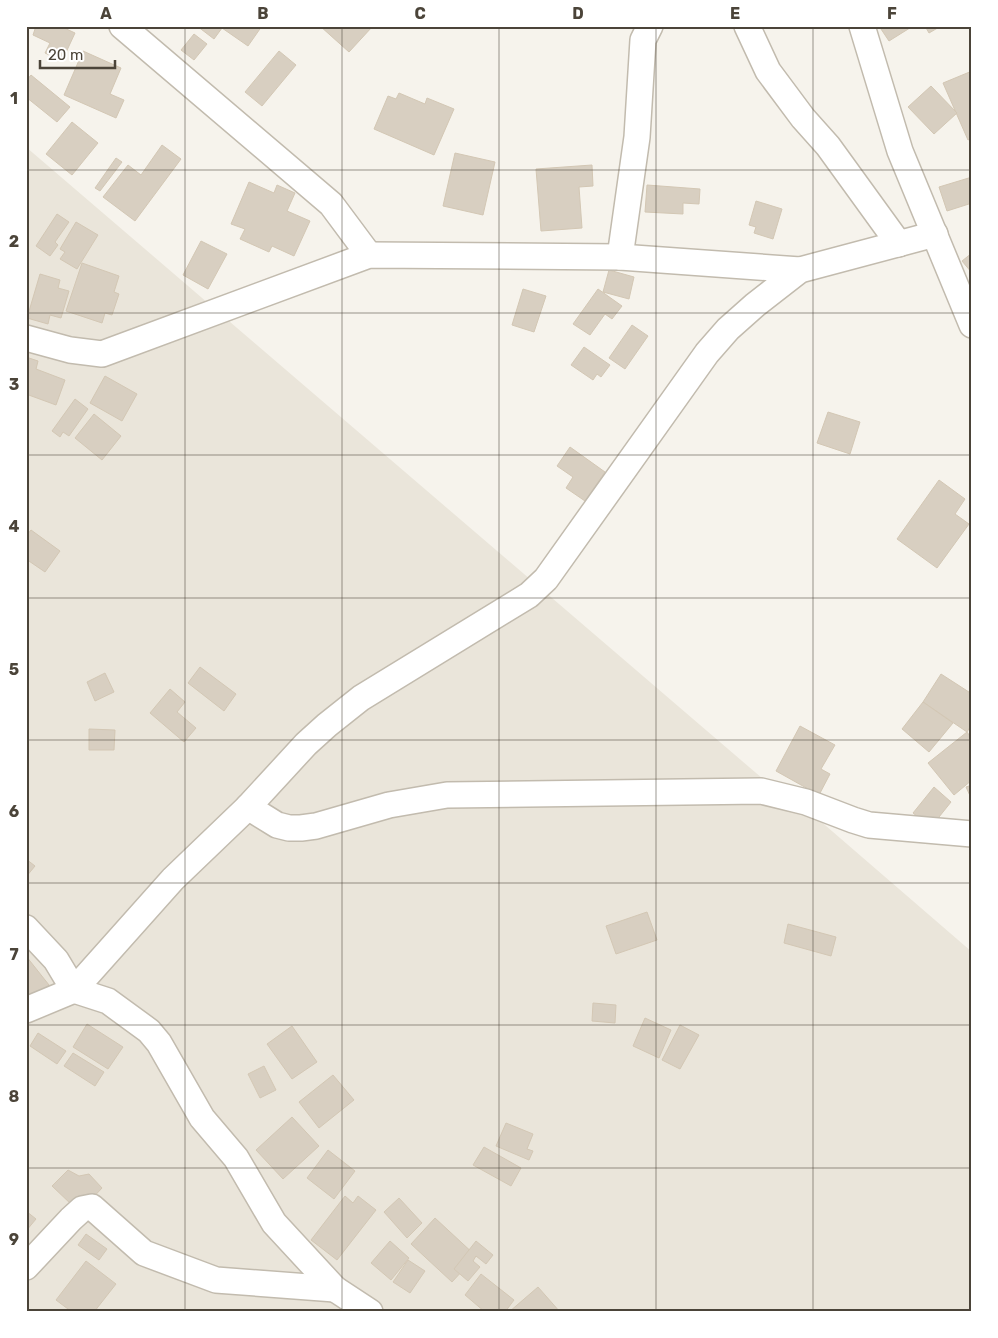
<svg xmlns="http://www.w3.org/2000/svg" width="998" height="1338" font-family="Rubik,sans-serif">
  <style>
    .residential { fill: #eae5da }
    .building { fill: #d8cfc1; stroke: #d3c7b4 }
    .lines { fill: none; stroke-linecap: round; stroke-linejoin: round }
    .minor-casing { stroke: #c2bbae; stroke-width: 28 }
    .minor { stroke: #fff; stroke-width: 25 }
    .grid { fill: none; stroke: #4b4439; stroke-width: 1; stroke-opacity: 0.55 }
    .neatline { fill: none; stroke: #4b4439; stroke-width: 2 }
    .grid-label { font-size: 16px; text-anchor: middle; font-weight: bold; fill: #4b4439 }
  </style>
  <rect width="100%" height="100%" fill="#f6f3ec"/>
  <polygon class="residential" points="26,147 805,815 818,819 972,952 972,1312 26,1312"/>
  <g class="building">
    <polygon points="36,26 60,26 75,33 62,61 45,53 50,43 33,35"/>
    <polygon points="197,26 262,26 248,46 222,28 214,39"/>
    <polygon points="320,26 371,26 372,27 349,52"/>
    <polygon points="879,26 913,26 889,41"/>
    <polygon points="925,26 941,26 929,33"/>
    <polygon points="194,34 207,44 194,60 181,50"/>
    <polygon points="83,51 121,68 110,94 124,100 116,118 64,95"/>
    <polygon points="279,51 296,65 262,106 245,92"/>
    <polygon points="972,71 972,138 968,140 943,83"/>
    <polygon points="31,75 70,107 57,122 26,97 26,81"/>
    <polygon points="931,86 957,113 934,134 908,107"/>
    <polygon points="399,93 425,104 427,98 454,109 434,155 374,129 388,96 396,99"/>
    <polygon points="72,122 98,143 72,175 46,154"/>
    <polygon points="162,145 181,159 135,221 103,197 128,165 141,175"/>
    <polygon points="455,153 495,162 483,215 443,206"/>
    <polygon points="116,158 122,162 100,191 95,188"/>
    <polygon points="592,165 593,186 579,187 582,228 541,231 536,169"/>
    <polygon points="972,177 972,203 947,211 939,187"/>
    <polygon points="249,182 274,193 277,185 295,193 287,211 310,221 294,256 272,246 269,252 240,239 245,229 231,224"/>
    <polygon points="647,185 700,189 699,204 683,203 683,214 645,212"/>
    <polygon points="756,201 782,209 773,239 754,233 756,227 749,225"/>
    <polygon points="57,214 69,222 55,242 58,245 50,256 36,246"/>
    <polygon points="76,222 98,235 77,269 60,259 65,252 60,249"/>
    <polygon points="201,241 227,254 208,289 183,275"/>
    <polygon points="972,253 972,273 962,261"/>
    <polygon points="82,263 119,276 114,292 119,294 112,315 105,313 102,323 66,311"/>
    <polygon points="609,270 634,277 629,299 603,292"/>
    <polygon points="40,274 60,280 58,288 69,291 61,318 50,315 48,324 27,318"/>
    <polygon points="523,289 546,296 534,332 512,325"/>
    <polygon points="598,289 622,306 612,319 605,314 590,335 573,324"/>
    <polygon points="632,325 648,336 625,369 609,358"/>
    <polygon points="584,347 610,365 601,377 597,374 593,380 571,365"/>
    <polygon points="26,357 38,361 36,369 65,380 56,405 26,394"/>
    <polygon points="105,376 137,394 122,421 90,403"/>
    <polygon points="75,399 88,409 69,436 63,432 60,437 52,431"/>
    <polygon points="828,412 860,422 850,454 817,443"/>
    <polygon points="94,414 121,436 102,460 75,438"/>
    <polygon points="570,447 605,472 585,501 566,488 573,477 557,466"/>
    <polygon points="939,480 965,499 955,514 969,524 937,568 897,539"/>
    <polygon points="31,530 60,551 45,572 26,559 26,536"/>
    <polygon points="200,667 236,694 224,711 188,683"/>
    <polygon points="105,673 114,692 95,701 87,682"/>
    <polygon points="941,674 972,694 972,724 967,732 923,702"/>
    <polygon points="170,689 185,702 177,712 196,728 184,742 150,713"/>
    <polygon points="923,702 953,723 929,752 902,729"/>
    <polygon points="800,726 835,745 821,769 830,774 819,795 776,771"/>
    <polygon points="89,729 115,730 114,750 89,750"/>
    <polygon points="967,732 972,739 972,780 954,795 928,763"/>
    <polygon points="972,785 972,800 966,787"/>
    <polygon points="934,787 951,802 931,827 913,813"/>
    <polygon points="26,859 35,866 26,877"/>
    <polygon points="647,912 657,940 616,954 606,926"/>
    <polygon points="788,924 836,937 831,956 784,943"/>
    <polygon points="26,956 49,985 29,1001 26,997"/>
    <polygon points="593,1003 616,1005 615,1023 592,1021"/>
    <polygon points="645,1018 671,1030 659,1058 633,1046"/>
    <polygon points="87,1024 123,1047 108,1069 73,1047"/>
    <polygon points="680,1025 699,1035 680,1069 662,1060"/>
    <polygon points="292,1026 317,1062 292,1079 267,1044"/>
    <polygon points="38,1033 66,1051 57,1064 30,1046"/>
    <polygon points="73,1053 104,1072 95,1086 64,1066"/>
    <polygon points="264,1066 276,1090 260,1098 248,1074"/>
    <polygon points="333,1075 354,1100 319,1128 299,1102"/>
    <polygon points="292,1117 319,1146 283,1179 256,1150"/>
    <polygon points="506,1123 533,1134 527,1149 533,1151 529,1160 496,1146"/>
    <polygon points="484,1147 521,1168 511,1186 473,1165"/>
    <polygon points="328,1150 355,1171 334,1199 307,1178"/>
    <polygon points="68,1170 79,1176 89,1174 102,1188 87,1204 72,1205 52,1186"/>
    <polygon points="345,1196 353,1203 358,1196 376,1210 337,1260 311,1240"/>
    <polygon points="399,1198 422,1223 407,1238 384,1212"/>
    <polygon points="26,1211 36,1219 26,1231"/>
    <polygon points="435,1218 476,1256 452,1282 411,1244"/>
    <polygon points="86,1234 107,1249 99,1260 78,1245"/>
    <polygon points="390,1241 409,1258 391,1280 371,1263"/>
    <polygon points="476,1241 493,1255 486,1264 476,1256 473,1261 480,1267 468,1281 454,1269"/>
    <polygon points="408,1260 425,1271 410,1293 393,1282"/>
    <polygon points="86,1261 116,1284 94,1312 72,1312 56,1300"/>
    <polygon points="481,1274 514,1300 505,1312 485,1312 465,1295"/>
    <polygon points="538,1287 560,1312 509,1312"/>
  </g>
  <g class="lines">
    <g class="minor-casing">
      <g id="minor">
        <polyline points="122,26 331,204 369,255"/>
        <polyline points="747,26 768,71 803,118 828,146 899,244"/>
        <polyline points="862,26 900,151 972,325"/>
        <polyline points="620,257 637,137 643,40 650,26"/>
        <polyline points="26,338 70,350 102,354 369,255 620,257 800,270"/>
        <polyline points="248,807 277,825 289,828 301,828 316,826 389,805 447,795 761,791 806,802 853,820 869,825 972,834"/>
        <polyline points="26,928 56,960 74,990 108,1001 149,1031 159,1043 202,1118 236,1158 274,1223 335,1289 370,1312"/>
        <polyline points="26,1010 74,990 173,879 248,807 306,744 327,725 361,698 529,595 546,579 707,353 728,329 755,305 800,270 935,234"/>
        <polyline points="26,1267 71,1219 82,1209 92,1207 144,1253 216,1280 335,1289"/>
      </g>
    </g>
    <use href="#minor" class="minor"/>
  </g>
  <path class="grid" d="M185,26V1312M342,26V1312M499,26V1312M656,26V1312M813,26V1312M26,170H972M26,313H972M26,455H972M26,598H972M26,740H972M26,883H972M26,1025H972M26,1168H972"/>
  <rect width="998" height="1338" fill="none" stroke="#ffffff" stroke-width="55"/>
  <path d="M40 60v8h75v-8" fill="none" stroke="#4b4439" stroke-width="2.5"/>
  <text x="48" y="60" font-size="15" fill="#4b4439" stroke="#ffffff" stroke-width="4" paint-order="stroke">20 m</text>
  <rect x="28" y="28" width="942" height="1282" class="neatline"/>
  <g class="grid-label">
    <text x="106" y="19">A</text>
    <text x="263" y="19">B</text>
    <text x="420" y="19">C</text>
    <text x="578" y="19">D</text>
    <text x="735" y="19">E</text>
    <text x="892" y="19">F</text>
    <text x="14" y="104">1</text>
    <text x="14" y="247">2</text>
    <text x="14" y="390">3</text>
    <text x="14" y="532">4</text>
    <text x="14" y="675">5</text>
    <text x="14" y="817">6</text>
    <text x="14" y="960">7</text>
    <text x="14" y="1102">8</text>
    <text x="14" y="1245">9</text>
  </g>
</svg>
